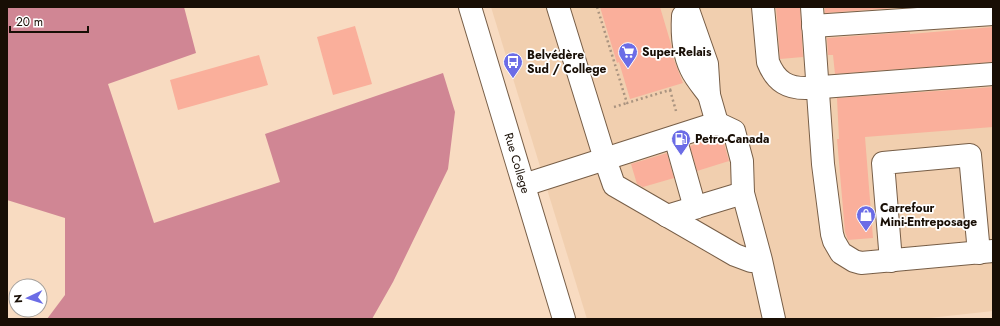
<svg xmlns="http://www.w3.org/2000/svg" width="1000" height="326" font-family="Jost,sans-serif">
  <style>
    .built { fill: #f1cfaf }
    .forest { fill: #d08694 }
    .building { fill: #faaf9b }
    .lines { fill: none; stroke-linecap: round; stroke-linejoin: round }
    .minor-casing { stroke: #775e47; stroke-width: 24 }
    .path { stroke: #aa9480; stroke-width: 2.5; stroke-dasharray: 2 3; stroke-linecap: butt }
    .minor { stroke: #fff; stroke-width: 22 }
    .labels { text-anchor: middle; dominant-baseline: central; stroke-width: 3.5; stroke-linejoin: round; paint-order: stroke }
    .poi-label { font-size: 12px; font-weight: bold; fill: #180e05; stroke: #fff; text-anchor: start }
    .street-label { font-size: 12px; fill: #180e05; stroke: #fff }
  </style>
  <rect width="100%" height="100%" fill="#f8dbc1"/>
  <polygon class="built" points="491,7 993,7 993,311 920,319 587,319"/>
  <polygon class="forest" points="7,7 184,7 196,53 108,84 154,223 280,182 265,134 443,73 455,112 448,169 393,282 372,319 47,319 65,295 65,218 7,200"/>
  <g class="building">
    <polygon points="600,7 660,7 671,44 674,60 683,83 630,99 619,62 617,63"/>
    <polygon points="776,7 800,7 803,57 780,59"/>
    <polygon points="825,7 909,7 825,13"/>
    <polygon points="355,26 372,84 333,95 317,37"/>
    <polygon points="993,27 993,62 835,74 833,55 828,55 827,38 910,32 910,34"/>
    <polygon points="259,55 268,85 178,110 170,80"/>
    <polygon points="993,87 993,127 865,137 873,238 848,240 845,232 837,139 839,139 837,98"/>
    <polygon points="718,137 723,140 729,161 697,171 690,146"/>
    <polygon points="667,153 674,178 643,187 637,184 631,164"/>
  </g>
  <g class="lines">
    <g class="minor-casing">
      <g id="minor">
        <path id="s1" d="M470,7L564,319"/>
        <polyline points="687,7 707,64 709,95 717,123"/>
        <path d="M763,7L768,62C776,82 788,89 809,88L993,74"/>
        <polyline points="812,7 823,164 832,234 834,241 841,253 854,261 861,263 993,251"/>
        <path d="M683,16C682,33 683,53 691,69C695,78 703,87 709,95"/>
        <polyline points="813,26 993,14"/>
        <polyline points="675,137 695,208"/>
        <polyline points="524,185 605,159 558,7"/>
        <polyline points="667,216 743,193"/>
        <polyline points="761,260 751,261 735,255 614,185 605,159 717,123 734,131 742,161 743,193 761,260 774,319"/>
        <polyline points="891,261 883,163 970,155 979,253"/>
      </g>
    </g>
    <g class="path">
      <polyline points="597,7 627,103 673,89"/>
      <polyline points="670,90 676,111"/>
      <polyline points="614,107 627,103"/>
    </g>
    <use href="#minor" class="minor"/>
  </g>
  <defs>
    <g id="supermarket-pin" transform="scale(1)"><path d="M0 17L-7.5 6A9.5 9.5 0 1 1 7.5 6Z" fill="#6b6ce6" stroke="#fff"/><path d="M-6-5.5h2.5l.6 2H6L4.5 2H-2.5L-4.4-4H-6ZM-1.5 3.2a1.3 1.3 0 1 0 .1 0ZM3 3.2a1.3 1.3 0 1 0 .1 0Z" fill="#fff"/></g>
    <g id="bus-pin" transform="scale(1)"><path d="M0 17L-7.5 6A9.5 9.5 0 1 1 7.5 6Z" fill="#6b6ce6" stroke="#fff"/><path d="M-5-6H5V4H4V6H2V4H-2V6H-4V4H-5ZM-3.5-4V0h7V-4ZM-3.5 1.2v1.5H-2V1.2ZM2 1.2v1.5H3.5V1.2Z" fill="#fff"/></g>
    <g id="fuel-pin" transform="scale(1)"><path d="M0 17L-7.5 6A9.5 9.5 0 1 1 7.5 6Z" fill="#6b6ce6" stroke="#fff"/><path d="M-5.5-6h7V0h2V4h1.3V-2.5L3-4.5l.8-.8L6-3V5H2.5V1h-1V6h-7ZM-4.2-4.7v3.2H.2V-4.7Z" fill="#fff"/></g>
    <g id="shop-pin" transform="scale(1)"><path d="M0 17L-7.5 6A9.5 9.5 0 1 1 7.5 6Z" fill="#6b6ce6" stroke="#fff"/><path d="M-5-2.5h2.3a2.7 3.5 0 0 1 5.4 0H5L5.5 6h-11ZM-1.5-2.5h3a1.5 2.3 0 0 0-3 0Z" fill="#fff"/></g>
  </defs>
  <g fill-rule="evenodd">
    <use href="#supermarket-pin" x="628" y="52"/>
    <use href="#bus-pin" x="513" y="62"/>
    <use href="#fuel-pin" x="681" y="139"/>
    <use href="#shop-pin" x="866" y="215"/>
  </g>
  <g class="labels">
    <g class="poi-label">
      <text x="642" y="52">Super-Relais</text>
      <text x="527" y="55">Belvédère<tspan x="527" dy="14">Sud / College</tspan></text>
      <text x="695" y="139">Petro-Canada</text>
      <text x="880" y="208">Carrefour<tspan x="880" dy="14">Mini-Entreposage</tspan></text>
    </g>
    <g class="street-label">
      <text stroke="none"><textPath href="#s1" startOffset="163">Rue College</textPath></text>
    </g>
  </g>
  <rect width="1000" height="326" fill="none" stroke="#180e05" stroke-width="16"/>
  <g transform="translate(28 298) rotate(266)"><circle r="19" fill="#ffffff" stroke="#a39f9b"/>
  <path d="M0-3L7 15L0 10L-7 15Z" fill="#6b6ce6"/>
  <text y="-6" font-size="11" font-weight="bold" text-anchor="middle" fill="#180e05">N</text>
  </g>
  <path d="M10 26v6h78v-6" fill="none" stroke="#180e05" stroke-width="2"/>
  <text x="16" y="26" font-size="12" fill="#180e05" stroke="#ffffff" stroke-width="3" paint-order="stroke">20 m</text>
</svg>
